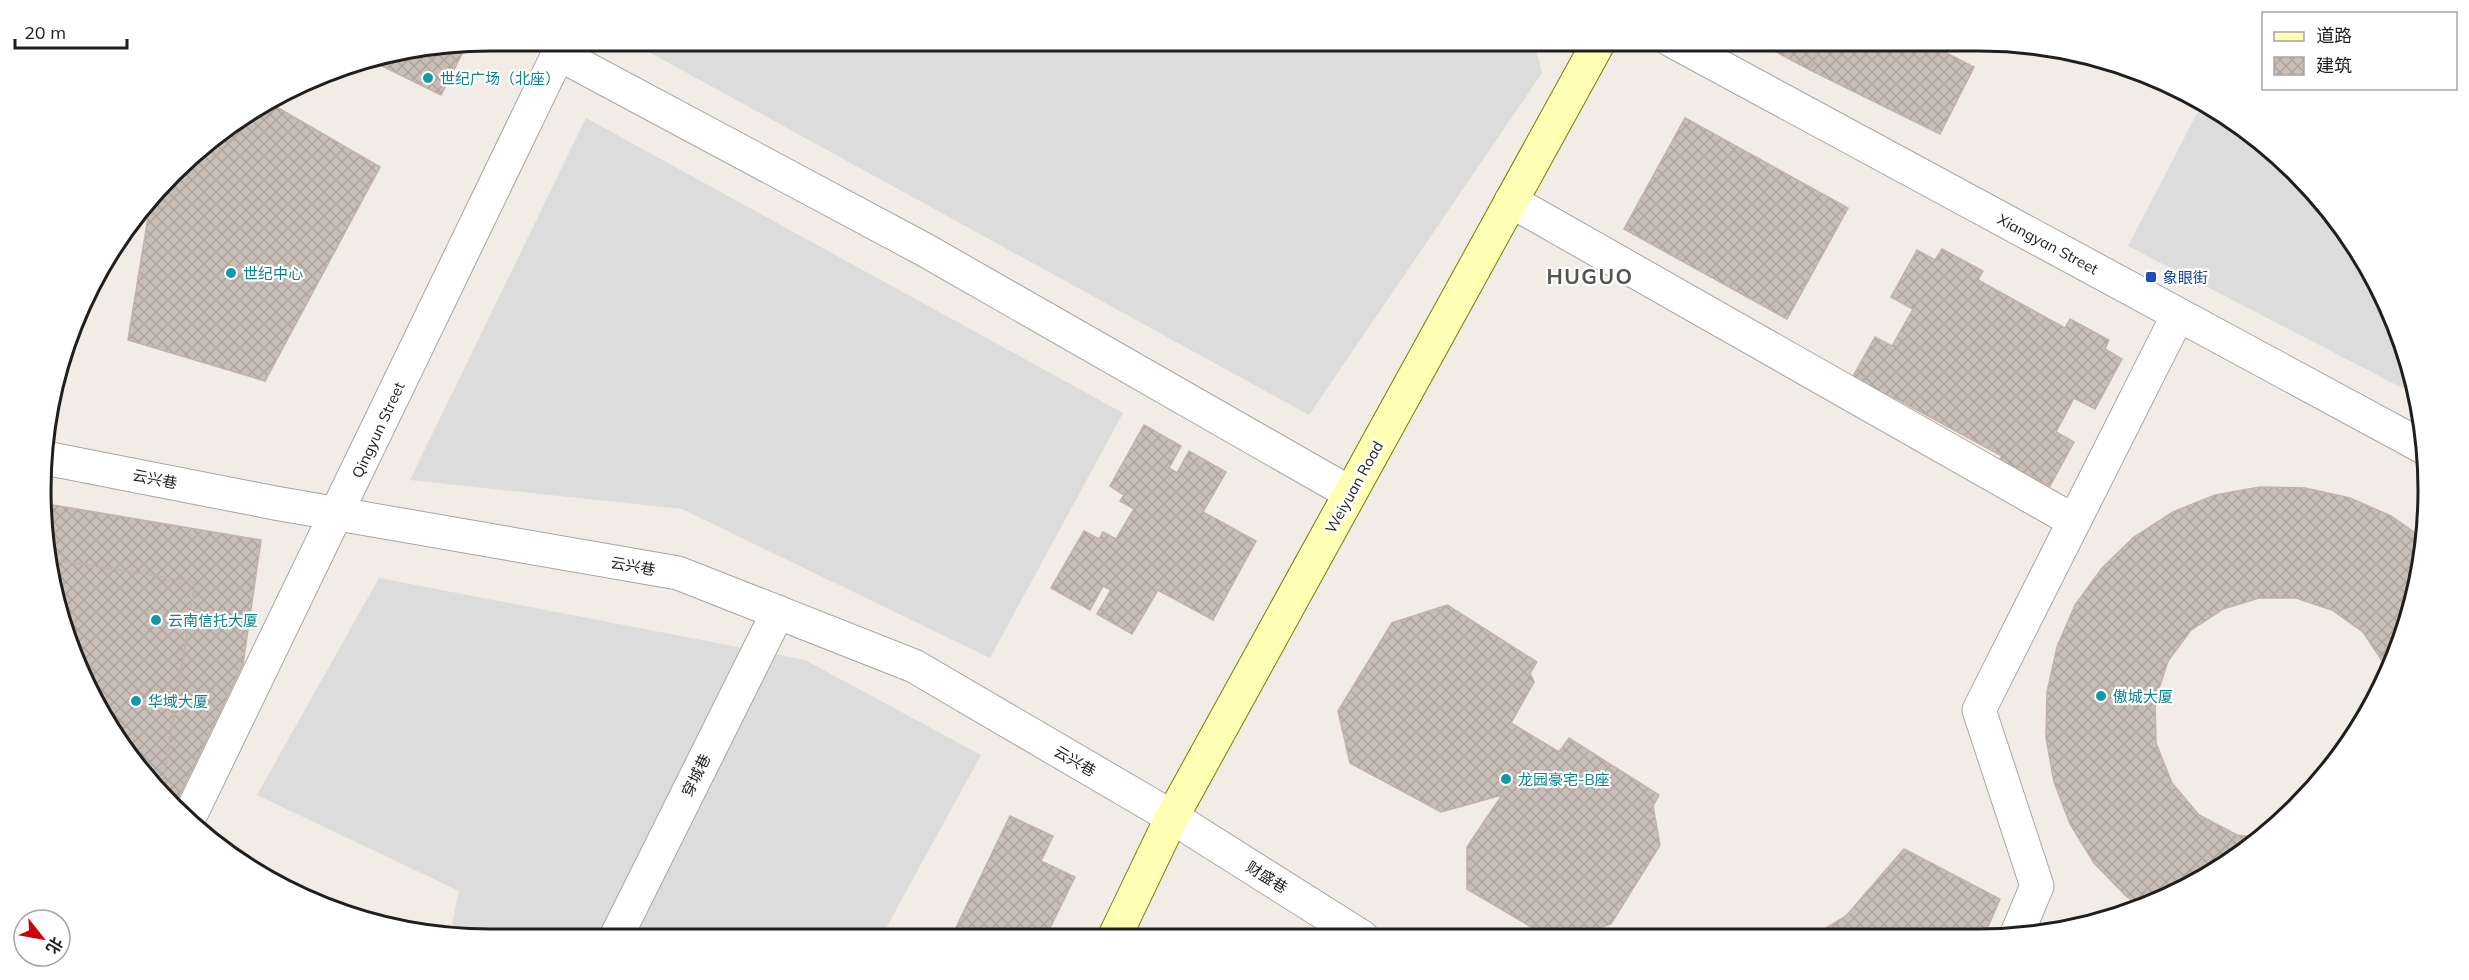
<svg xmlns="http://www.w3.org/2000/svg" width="2469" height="980" font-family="Mulish,'Noto Sans SC',sans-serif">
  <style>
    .residential { fill: #dddcdc }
    .building { fill: url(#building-cross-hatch); stroke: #c4b1a6; stroke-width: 1.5 }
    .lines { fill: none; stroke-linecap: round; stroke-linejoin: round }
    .street-casing { stroke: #a6a6a6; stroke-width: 35 }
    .secondary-casing { stroke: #767c00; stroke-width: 35 }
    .street { stroke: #fff; stroke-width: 33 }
    .secondary { stroke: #ffffb4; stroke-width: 33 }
    .culture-dot { fill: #0f9aa8; stroke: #fff; stroke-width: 2 }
    .transit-dot { fill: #1a4fb4; stroke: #fff; stroke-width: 2 }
    .labels { text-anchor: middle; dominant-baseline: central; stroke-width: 4.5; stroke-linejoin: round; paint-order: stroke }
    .culture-label { font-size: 15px; fill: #0d838f; stroke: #fff; text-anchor: start }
    .street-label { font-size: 15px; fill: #1f1f1f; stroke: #fff }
    .transit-label { font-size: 15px; fill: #164399; stroke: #fff; text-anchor: start }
    .district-label { font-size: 21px; font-weight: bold; letter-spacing: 1.5px; fill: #525252; stroke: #fff }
    .rim { fill: none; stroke: #1f1f1f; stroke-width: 3 }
  </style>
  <defs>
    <pattern id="building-cross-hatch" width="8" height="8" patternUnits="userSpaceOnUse" patternTransform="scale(1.5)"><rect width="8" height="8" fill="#c9beb7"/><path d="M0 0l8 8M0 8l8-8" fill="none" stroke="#aca39d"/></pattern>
  </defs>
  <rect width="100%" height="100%" fill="#f1ece5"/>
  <g class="residential">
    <polygon points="1534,41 1542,73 1309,415 629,41"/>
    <polygon points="2203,102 2253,134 2317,194 2368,266 2405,346 2416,395 2128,246"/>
    <polygon points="586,118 1123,413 990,658 682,509 410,480"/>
    <polygon points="379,578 805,660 981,755 880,939 490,939 450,934 459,891 257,795"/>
  </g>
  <g class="building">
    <polygon points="1754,40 1824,40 1810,70"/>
    <polygon points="1824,40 1921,40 1974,67 1940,134 1810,70"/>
    <polygon points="467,44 441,95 370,60"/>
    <polygon points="258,106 275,106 380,167 265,381 128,340 150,205 194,152"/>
    <polygon points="1685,118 1848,208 1787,319 1624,229"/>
    <polygon points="1942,249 1983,271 1978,280 2065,328 2070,319 2109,340 2105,349 2122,359 2095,409 2074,398 2056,432 2074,442 2050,486 2026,474 2022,481 1995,467 2002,456 1895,398 1889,409 1852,378 1875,337 1892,346 1913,309 1891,297 1917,250 1935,260"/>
    <polygon points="1144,425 1181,446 1169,468 1177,473 1189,451 1226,472 1203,512 1256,541 1213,620 1158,590 1132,634 1097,614 1111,590 1103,586 1090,610 1051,588 1084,531 1099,539 1103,532 1116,539 1134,509 1120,501 1124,495 1110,486"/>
    <polygon points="2260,487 2305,488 2350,498 2391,516 2424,539 2413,607 2386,667 2363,632 2332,610 2296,598 2259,598 2223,609 2191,630 2168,661 2155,701 2156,743 2172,783 2199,815 2237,835 2260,838 2177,893 2138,905 2126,896 2094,863 2070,824 2054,782 2046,738 2047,692 2057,647 2075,605 2102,568 2134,537 2173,512 2215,495"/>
    <polygon points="47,504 261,540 243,664 176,803 116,739 75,662 49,578"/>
    <polygon points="49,559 195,582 162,788 116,739 75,662 49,578"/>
    <polygon points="1447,605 1537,662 1530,673 1534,682 1511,723 1559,752 1569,738 1659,795 1653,806 1660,845 1611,924 1573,937 1548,937 1467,889 1467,847 1502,795 1441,812 1350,763 1338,711 1392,623"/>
    <polygon points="1010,816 1053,836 1041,861 1075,877 1045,938 951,938"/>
    <polygon points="1904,849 2000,899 1984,936 1813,936 1846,916"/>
  </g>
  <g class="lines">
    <g class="street-casing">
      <g id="street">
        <polyline points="1671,40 2425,448"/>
        <polyline points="557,53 925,250 1350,493"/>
        <polyline points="1511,201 2074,521"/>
        <polyline points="45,458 275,503 678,573 914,666 1172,817 1362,937"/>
        <polyline points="189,818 565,40"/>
        <polyline points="2016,936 2037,886 1979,710 2178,315"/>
        <polyline points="615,939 778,612"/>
      </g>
    </g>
    <g class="secondary-casing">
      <polyline id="secondary" points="1114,938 1172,817 1600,40"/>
    </g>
    <use href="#street" class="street"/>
    <use href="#secondary" class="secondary"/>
  </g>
  <g class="culture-dot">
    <circle cx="428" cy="78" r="6"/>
    <circle cx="231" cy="273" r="6"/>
    <circle cx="156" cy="620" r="6"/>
    <circle cx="2101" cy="696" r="6"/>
    <circle cx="136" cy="701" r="6"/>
    <circle cx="1506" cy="779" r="6"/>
  </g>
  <rect class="transit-dot" x="2145" y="271" width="12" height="12" rx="3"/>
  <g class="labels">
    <g class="culture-label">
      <text x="440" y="78">世纪广场（北座）</text>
      <text x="243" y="273">世纪中心</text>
      <text x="168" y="620">云南信托大厦</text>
      <text x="2113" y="696">傲城大厦</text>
      <text x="148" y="701">华域大厦</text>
      <text x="1518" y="779">龙园豪宅-B座</text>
    </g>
    <g class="street-label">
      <text transform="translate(2048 244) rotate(28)">Xiangyan Street</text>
      <text transform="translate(378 430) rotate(-65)">Qingyun Street</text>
      <text transform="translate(155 479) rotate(11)">云兴巷</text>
      <text transform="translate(1354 487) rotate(-61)">Weiyuan Road</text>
      <text transform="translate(633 566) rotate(10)">云兴巷</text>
      <text transform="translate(1075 761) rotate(30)">云兴巷</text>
      <text transform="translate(696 775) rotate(-64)">穿城巷</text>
      <text transform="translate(1267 877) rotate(32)">财盛巷</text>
    </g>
    <g class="transit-label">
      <text x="2163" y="277">象眼街</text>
    </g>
    <g class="district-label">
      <text x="1590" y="276">HUGUO</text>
    </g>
  </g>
  <path d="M0 0H2469V980H0ZM490 51H1979A439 439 0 0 1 2418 490V490A439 439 0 0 1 1979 929H490A439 439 0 0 1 51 490V490A439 439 0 0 1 490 51Z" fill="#fff" fill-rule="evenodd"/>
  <path class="rim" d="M490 51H1979A439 439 0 0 1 2418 490V490A439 439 0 0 1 1979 929H490A439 439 0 0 1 51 490V490A439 439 0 0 1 490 51Z"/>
  <rect x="2262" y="12" width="195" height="78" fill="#ffffff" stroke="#a5a5a5" stroke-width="1.5"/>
  <rect x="2274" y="32" width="30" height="9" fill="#ffffb4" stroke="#a5a5a5" stroke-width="1.5"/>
  <text x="2316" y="42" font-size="18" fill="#1f1f1f">道路</text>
  <rect x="2274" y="57" width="30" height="18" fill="url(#building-cross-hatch)" stroke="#a5a5a5" stroke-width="1.5"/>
  <text x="2316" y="72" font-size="18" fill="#1f1f1f">建筑</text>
  <g transform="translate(42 938) rotate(121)"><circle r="28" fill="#ffffff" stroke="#a5a5a5" stroke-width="1.5"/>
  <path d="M0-4.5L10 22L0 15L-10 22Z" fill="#ce000b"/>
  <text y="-9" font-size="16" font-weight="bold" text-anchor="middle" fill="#1f1f1f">北</text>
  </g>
  <path d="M15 39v9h112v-9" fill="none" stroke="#1f1f1f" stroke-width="3"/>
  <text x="24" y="39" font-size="18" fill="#1f1f1f" stroke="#ffffff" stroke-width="4.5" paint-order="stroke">20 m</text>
</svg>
